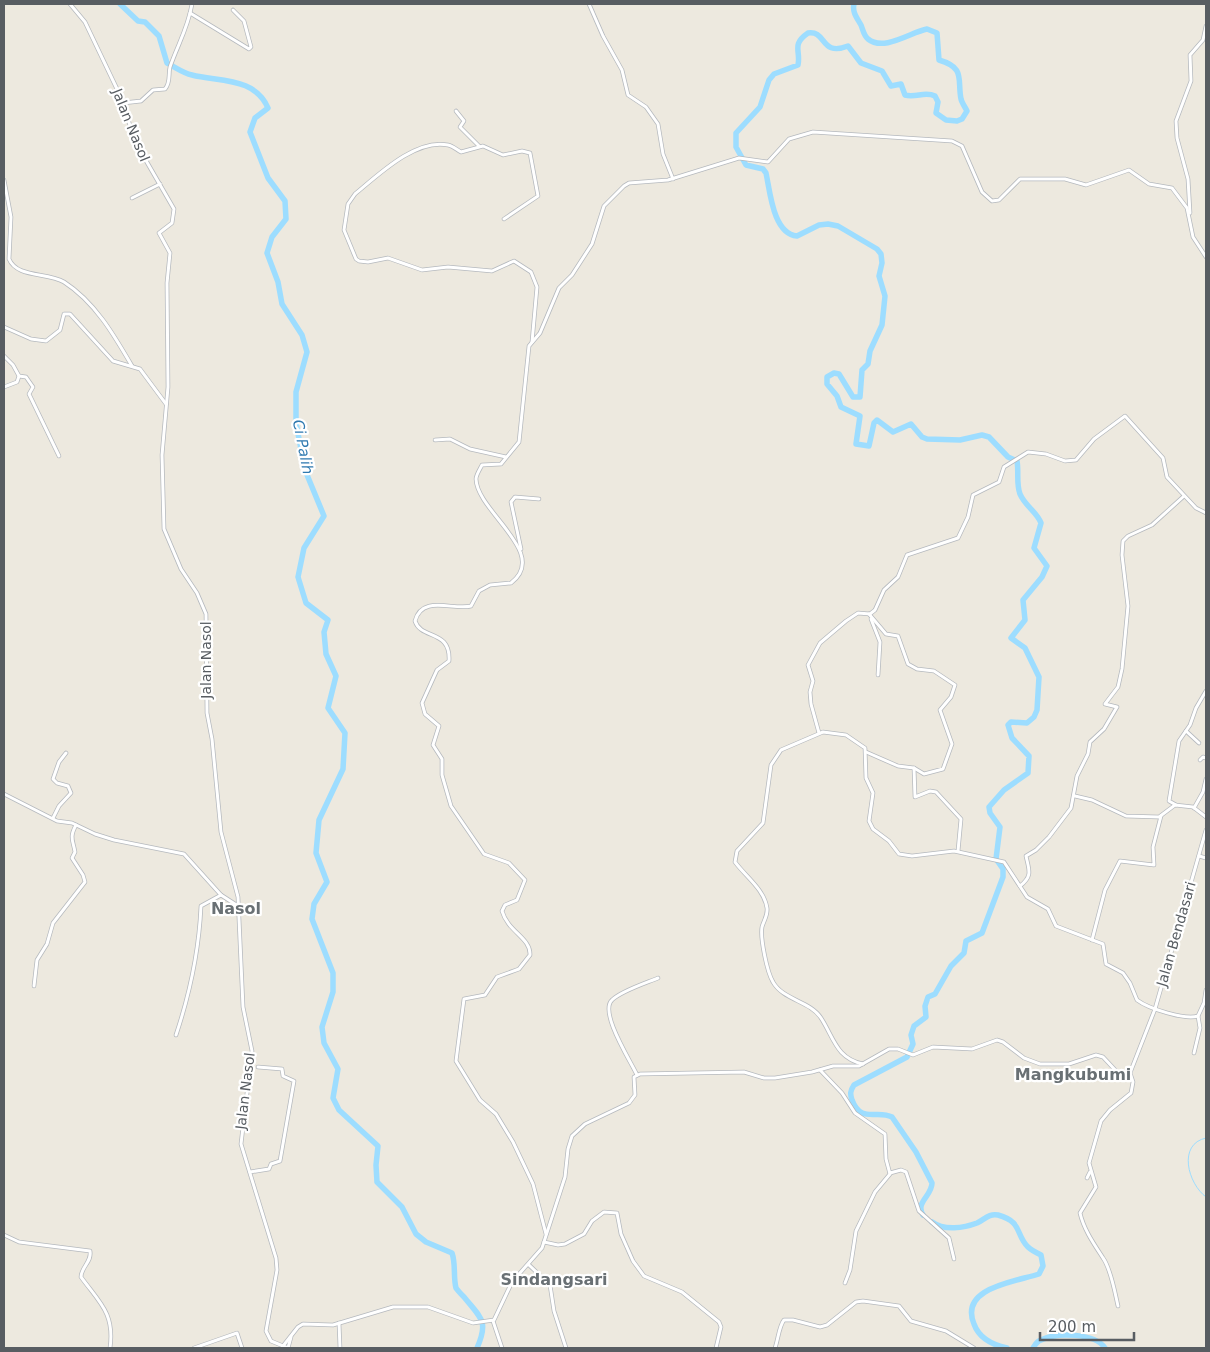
<svg xmlns="http://www.w3.org/2000/svg" width="1210" height="1352" font-family="'DejaVu Sans',sans-serif">
  <style>
    .lines { fill: none; stroke-linecap: round; stroke-linejoin: round }
    .stream { stroke: #9dddff; stroke-width: 1 }
    .river { stroke: #9dddff; stroke-width: 5.5 }
    .street-casing { stroke: #b5b9be; stroke-width: 4.5 }
    .street { stroke: #fff; stroke-width: 3 }
    .labels { text-anchor: middle; dominant-baseline: central; stroke-width: 4.5; stroke-linejoin: round; paint-order: stroke }
    .street-label { font-size: 14px; fill: #585d62; stroke: #fff }
    .water-label { font-size: 15px; font-style: italic; fill: #307ab0; stroke: #fff }
    .quarter-label { font-size: 16px; font-weight: bold; fill: #697074; stroke: #fff }
  </style>
  <rect width="100%" height="100%" fill="#ede9df"/>
  <g class="lines">
    <path class="stream" d="M1206,1138C1177,1144 1188,1184 1206,1197"/>
    <g class="river">
      <path d="M120,4L138,21L145,22L159,36L167,63C175,67 183,73 192,75C219,82 255,77 268,108L255,118L250,132L268,178L285,201L286,219L272,237L267,253L278,282L282,304L302,335L307,352L296,392V423L305,470L324,516L304,548L298,577L306,603L328,620L324,632L326,654L336,676L328,708L345,733L343,769L319,820L316,853L327,882L314,904L312,919L333,973V992L322,1027L324,1043L338,1069L333,1098L339,1110L378,1146L376,1165L377,1182L402,1207L416,1234L426,1242L452,1253C456,1264 453,1277 456,1288C458,1291 462,1295 464,1297C481,1318 489,1321 477,1348"/>
      <path d="M854,4C852,12 857,18 861,25C863,30 864,36 868,39C884,52 911,32 927,29L937,33L939,60C966,68 957,79 961,99C962,103 965,107 967,111L962,119L957,121L946,120L936,113L938,102L935,96C925,91 916,98 905,95L901,84L891,86L882,71L861,63L848,46C820,57 827,30 808,33C791,45 801,50 798,65L774,74L769,80L760,107L736,133V147L746,165L763,169L766,173C770,191 773,234 797,236L819,225L828,224L838,226L877,249L881,254L882,263L879,276L885,296L882,325L870,351L868,364L862,370L860,397H853L839,374L834,373L827,377V384L837,396L841,407L860,416L856,444L869,446L874,423L877,420L893,432L911,424L922,437L927,439L960,440L982,435L989,437L1008,457L1017,461C1019,472 1016,484 1020,494C1025,506 1037,512 1041,523L1034,548L1047,566L1042,577L1023,600L1025,620L1011,638L1025,648L1039,677L1037,710L1034,717L1027,723L1011,722L1008,725L1012,738L1029,756L1028,773L1004,790L989,807L990,813L1000,827L996,859L1003,869V877L982,933L966,941L964,953L951,966L935,994L928,997L925,1006L926,1017L914,1026L911,1035L913,1044L907,1057L854,1085C850,1091 850,1094 852,1100C861,1124 877,1109 892,1117L916,1152L932,1183C932,1196 915,1202 923,1215"/>
      <path d="M932,1222C944,1231 964,1228 977,1223C984,1220 989,1213 998,1215C1023,1222 1015,1234 1028,1247C1031,1250 1037,1253 1041,1255L1043,1266L1039,1274C1014,1282 959,1288 974,1324C979,1338 993,1345 1007,1348"/>
      <path d="M1033,1348C1035,1345 1037,1341 1041,1340C1057,1332 1095,1333 1105,1348"/>
    </g>
    <g class="street-casing">
      <g id="street">
        <polyline points="70,4 85,22 117,89 137,145 174,209 172,223 159,233 170,253 167,283 168,387 162,455 164,529 181,569 197,593 206,614 207,713 212,739 221,832 238,897 243,1007 252,1051 241,1144 276,1258 277,1270 266,1331 271,1341 288,1348"/>
        <polyline points="589,4 603,36 622,70 628,95 646,107 658,124 663,154 673,179"/>
        <polyline points="190,13 249,49 251,47 244,21 233,10"/>
        <path d="M123,103L141,101L153,90L165,89C171,82 168,75 170,67C178,44 188,28 192,4"/>
        <polyline points="456,111 464,121 460,127 479,146"/>
        <path d="M4,180L11,217L9,259C17,278 47,272 64,282C95,302 114,335 132,366"/>
        <polyline points="132,198 160,184"/>
        <polyline points="1190,213 1188,179 1177,138 1176,121 1191,81 1190,55 1203,40 1206,26"/>
        <path d="M504,219L538,196L530,153L522,151L503,155L483,146L461,152C457,150 453,146 448,145C416,138 378,175 355,194L348,204L344,230L356,259L359,261L368,262L388,258L422,270L448,267L492,271L514,261L531,272L537,287L532,342"/>
        <polyline points="4,327 31,339 46,341 60,330 64,314 70,314 113,361 140,369 166,404"/>
        <polyline points="4,356 13,365 19,376 17,382 4,387"/>
        <polyline points="19,376 26,377 33,387 29,394 59,456"/>
        <polyline points="435,440 450,439 470,449 506,457"/>
        <polyline points="521,549 511,502 515,497 539,499"/>
        <polyline points="871,619 880,642 878,675"/>
        <polyline points="1186,731 1199,743"/>
        <polyline points="819,733 811,704 810,692 813,681 808,665 820,643 846,621 858,613 870,614 875,610 884,590 898,577 907,555 958,538 968,517 973,495 999,482 1004,467 1028,452 1046,454 1065,461 1076,460 1094,439 1125,416 1163,458 1167,477 1196,508 1206,513"/>
        <polyline points="866,752 898,766 914,768 924,774 943,769 952,744 940,710 951,697 955,685 934,671 917,669 908,664 898,636 886,634 869,614"/>
        <polyline points="1200,760 1203,757 1206,758"/>
        <polyline points="914,768 915,797 930,791 936,792 961,819 958,851"/>
        <polyline points="4,794 57,821 72,823 95,834 114,840 184,854 221,895 238,906"/>
        <polyline points="1075,796 1092,800 1126,816 1159,817 1175,805 1193,807 1206,817"/>
        <polyline points="1176,805 1169,801 1179,741 1190,725 1196,708 1206,691"/>
        <polyline points="1194,808 1203,792 1206,779"/>
        <polyline points="53,818 59,806 71,793 68,786 57,783 53,779 59,762 66,753"/>
        <polyline points="1199,856 1206,858"/>
        <path d="M1020,886C1033,876 1029,870 1026,856L1036,850L1049,837L1071,808L1077,776L1088,754L1090,742L1104,729L1117,707L1105,704L1118,687L1122,669L1128,606L1122,555L1123,541L1128,536L1152,525L1184,496"/>
        <polyline points="1092,940 1105,890 1120,861 1154,865 1153,847 1161,816"/>
        <path d="M34,986L37,960L47,944L53,923L85,882L83,875L72,858L75,852C73,840 69,838 76,825"/>
        <path d="M176,1035C190,993 199,951 201,906L221,895"/>
        <polyline points="1194,1053 1200,1028 1198,1016"/>
        <path d="M863,1064C836,1058 834,1038 821,1018C810,1001 783,1000 773,982C767,972 760,938 762,927C764,920 768,915 767,908C764,889 746,877 735,862L737,851L763,823L771,765L781,750L823,732L846,735L865,748L866,778L873,793L869,821L873,829L889,841L899,854L912,856L954,851L1004,862L1027,897L1048,909L1056,926L1103,944L1106,964L1123,973L1130,983L1137,1000C1149,1009 1185,1020 1198,1016L1204,1003L1206,990"/>
        <polyline points="820,1070 842,1093 855,1113 885,1134 886,1159 890,1174 875,1192 856,1231 850,1270 845,1283"/>
        <path d="M637,1075C630,1060 599,1012 612,1000C621,991 646,983 658,978"/>
        <polyline points="250,1172 269,1169 271,1164 280,1161 294,1081 283,1076 282,1069 258,1067"/>
        <polyline points="890,1173 901,1170 906,1172 919,1211 949,1238 954,1259"/>
        <polyline points="1087,1178 1090,1172"/>
        <path d="M546,1234L533,1184L513,1142L496,1114L480,1100L456,1061L464,999L485,995L497,977L519,969L530,955C531,938 508,932 502,911L505,905L517,900L525,880L509,863L484,854L451,806L442,775V759L433,745L439,726L425,714L422,703L437,670L449,661C451,629 421,640 415,621C422,594 454,611 471,606L479,591L490,585L511,583C550,553 477,512 476,479C476,475 480,469 482,465L501,464L519,442L529,346L540,333L559,288L572,275L592,244L604,206L624,186L629,183L668,180L739,158L768,162L789,139L813,132L952,141L962,146L982,192L992,201L999,200L1020,179H1065L1086,185L1129,170L1149,184L1172,188L1187,208L1193,237L1206,257"/>
        <path d="M4,1235L19,1242L90,1251C92,1262 81,1267 81,1277C99,1302 115,1313 110,1348"/>
        <polyline points="544,1242 558,1245 565,1244 584,1234 592,1221 604,1212 617,1213 621,1234 633,1261 644,1276 682,1292 719,1322 721,1327 716,1348"/>
        <polyline points="529,1265 550,1285 554,1311 566,1348"/>
        <path d="M1118,1306C1115,1293 1111,1269 1103,1258C1094,1244 1084,1230 1080,1213L1096,1187L1089,1163L1101,1121L1110,1110L1131,1093L1133,1082L1130,1073"/>
        <polyline points="493,1321 502,1348"/>
        <polyline points="339,1323 340,1348"/>
        <polyline points="283,1346 298,1327 303,1324 333,1325 393,1307 428,1307 473,1323 494,1320 512,1282 542,1248 565,1177 568,1149 572,1136 585,1124 629,1103 635,1095 634,1077 640,1074 744,1072 764,1078 775,1078 812,1072 833,1066 859,1066 889,1049 898,1049 913,1055 933,1047 972,1049 997,1040 1003,1042 1024,1058 1040,1064 1069,1064 1096,1055 1103,1057 1118,1073 1123,1075 1130,1073 1155,1009 1206,830"/>
        <polyline points="194,1348 237,1333 242,1348"/>
        <polyline points="288,1348 291,1337"/>
        <path d="M775,1348C778,1340 779,1326 784,1320H793L820,1327L827,1325L856,1302L863,1301L899,1306L911,1321L946,1331L974,1348"/>
      </g>
    </g>
    <use href="#street" class="street"/>
  </g>
  <g class="labels">
    <g class="street-label">
      <text transform="translate(131 125) rotate(68)">Jalan Nasol</text>
      <text transform="translate(206 660) rotate(-90)">Jalan Nasol</text>
      <text transform="translate(1176 934) rotate(-74)">Jalan Bendasari</text>
      <text transform="translate(245 1091) rotate(-83)">Jalan Nasol</text>
    </g>
    <g class="water-label">
      <text transform="translate(303 447) rotate(79)">Ci Palih</text>
    </g>
    <g class="quarter-label">
      <text x="236" y="908">Nasol</text>
      <text x="1073" y="1074">Mangkubumi</text>
      <text x="554" y="1279">Sindangsari</text>
    </g>
  </g>
  <rect width="1210" height="1352" fill="none" stroke="#585d62" stroke-width="10"/>
  <path d="M1040 1332v8h94v-8" fill="none" stroke="#585d62" stroke-width="2.5"/>
  <text x="1048" y="1332" font-size="15" fill="#585d62" stroke="#ffffff" stroke-width="4" paint-order="stroke">200 m</text>
</svg>
